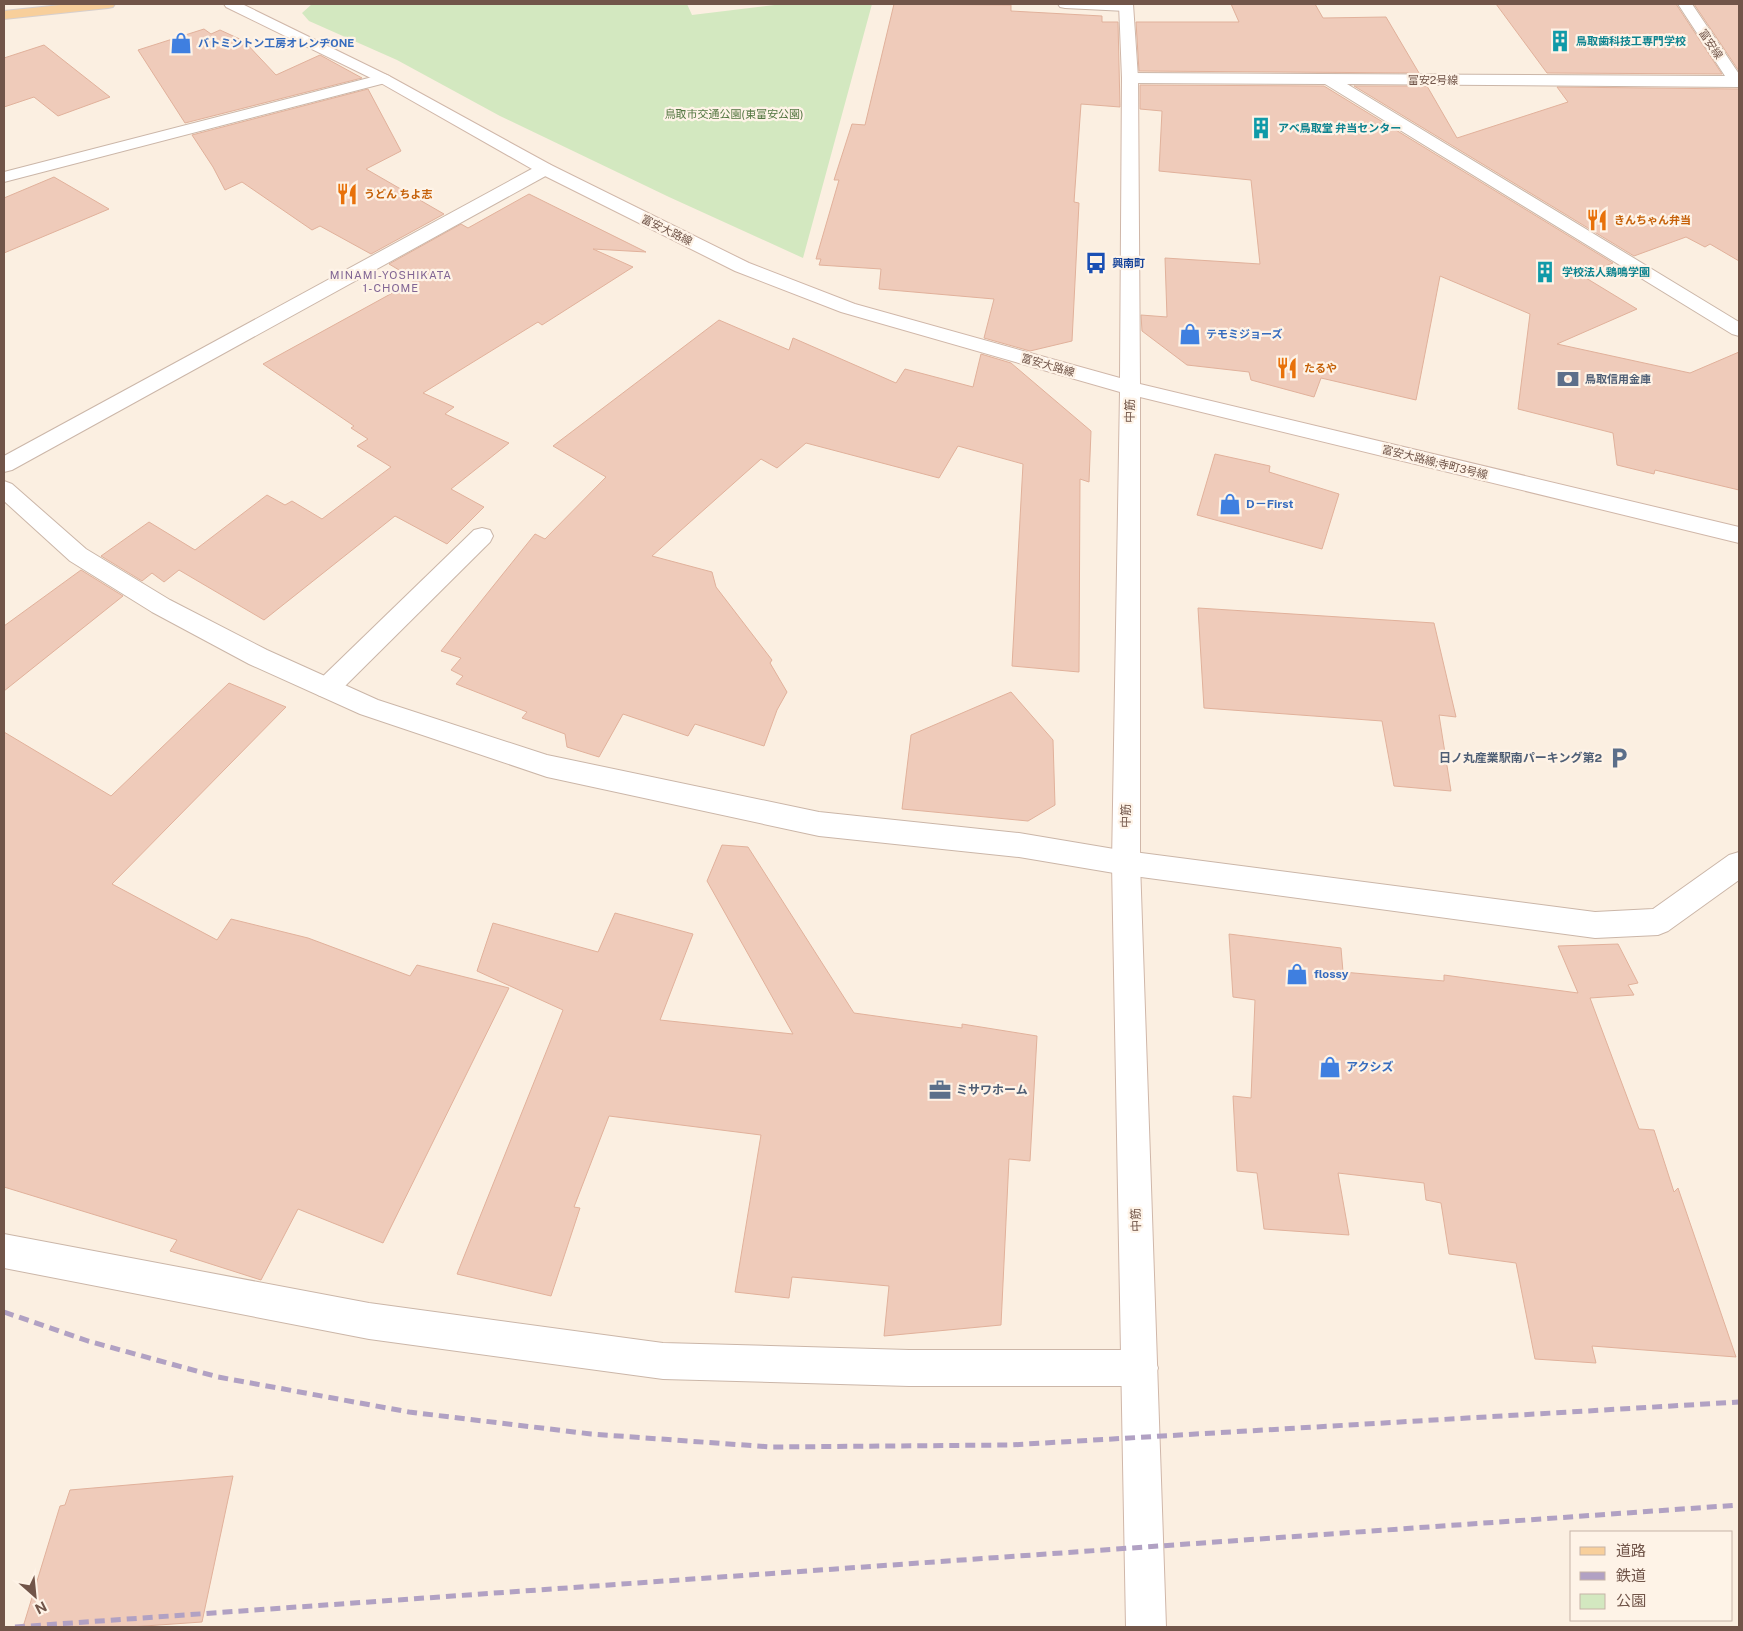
<svg xmlns="http://www.w3.org/2000/svg" width="1743" height="1631" font-family="'Public Sans','Noto Sans JP',sans-serif">
  <style>
    .green { fill: #d3e8c0 }
    .building { fill: #efcbba; stroke: #e1b19b }
    .lines { fill: none; stroke-linecap: round; stroke-linejoin: round }
    .lane-casing { stroke: #cbb6a8; stroke-width: 2 }
    .street-casing { stroke: #cbb6a8; stroke-width: 2 }
    .secondary-casing { stroke: #d0b7a9; stroke-width: 2 }
    .primary-casing { stroke: #d7cfcc; stroke-width: 2 }
    .lane { fill: #fff; fill-rule: evenodd }
    .street { fill: #fff; fill-rule: evenodd }
    .secondary { fill: #fff; fill-rule: evenodd }
    .primary { fill: #f8cf9b; fill-rule: evenodd }
    .rail { stroke: #b1a1c3; stroke-width: 5; stroke-dasharray: 10 6; stroke-linecap: butt }
    .labels { text-anchor: middle; dominant-baseline: central; stroke-width: 4.5; stroke-linejoin: round; paint-order: stroke }
    .far-culture-label { font-size: 11px; font-weight: bold; fill: #0d838f; stroke: #fef3e7; text-anchor: start }
    .far-shop-label { font-size: 11px; font-weight: bold; fill: #366cbe; stroke: #fef3e7; text-anchor: start }
    .far-street-label { font-size: 11px; fill: #715549; stroke: #fef3e7 }
    .far-park-label { font-size: 11px; fill: #547742; stroke: #fef3e7 }
    .far-food-label { font-size: 11px; font-weight: bold; fill: #c56008; stroke: #fef3e7; text-anchor: start }
    .far-transit-label { font-size: 11px; font-weight: bold; fill: #164399; stroke: #fef3e7; text-anchor: start }
    .far-neighbourhood-label { font-size: 11px; letter-spacing: 1px; fill: #816594; stroke: #fef3e7 }
    .far-service-label { font-size: 11px; font-weight: bold; fill: #4e5e75; stroke: #fef3e7; text-anchor: start }
    .street-label { font-size: 12px; fill: #715549; stroke: #fef3e7 }
    .shop-label { font-size: 12px; font-weight: bold; fill: #366cbe; stroke: #fef3e7; text-anchor: start }
    .service-label { font-size: 12px; font-weight: bold; fill: #4e5e75; stroke: #fef3e7; text-anchor: end }
  </style>
  <rect width="100%" height="100%" fill="#fbefe1"/>
  <polygon class="green" points="312,4 687,4 692,15 783,4 872,4 803,258 669,197 500,116 397,60 309,21 302,13"/>
  <g class="building">
    <polygon points="894,4 1011,5 1011,11 1102,16 1102,22 1118,22 1120,107 1081,104 1074,202 1079,203 1072,341 1030,351 984,338 994,299 879,289 881,269 819,265 821,259 816,259 839,180 834,180 852,124 865,125"/>
    <polygon points="1231,4 1315,4 1323,18 1386,17 1419,73 1139,71 1136,22 1239,22"/>
    <polygon points="1496,4 1676,4 1722,74 1547,73"/>
    <polygon points="1694,4 1739,4 1739,71"/>
    <polygon points="204,29 211,34 220,30 244,41 276,75 320,55 362,78 185,123 138,50"/>
    <polygon points="44,45 110,97 58,116 34,97 4,107 4,58"/>
    <polygon points="1140,85 1324,86 1613,263 1593,271 1597,273 1586,278 1637,309 1557,344 1690,373 1739,352 1739,490 1655,470 1654,474 1617,465 1613,433 1518,409 1530,314 1440,276 1416,400 1321,378 1314,397 1251,380 1249,372 1187,365 1142,331 1141,315 1167,317 1165,258 1260,264 1251,180 1159,171 1162,111 1140,109"/>
    <polygon points="1354,86 1427,86 1457,138 1568,102 1557,87 1739,89 1739,261 1710,244 1705,247 1686,237 1634,256"/>
    <polygon points="368,89 401,151 366,169 444,214 371,254 320,226 312,230 242,182 225,190 213,167 192,135"/>
    <polygon points="54,177 109,209 4,253 4,198"/>
    <polygon points="529,194 646,252 593,249 633,267 542,325 538,322 423,393 454,407 445,414 509,443 451,489 484,507 447,544 395,516 264,620 179,570 164,582 152,573 142,581 101,556 149,522 195,550 267,495 285,505 292,501 322,519 391,467 357,446 368,439 351,428 354,426 263,364 416,280 389,264 461,224 468,228"/>
    <polygon points="719,320 789,350 793,338 896,383 905,369 973,387 981,354 1011,363 1091,431 1089,482 1080,479 1079,672 1012,666 1023,464 958,446 939,478 806,443 777,468 761,459 652,556 712,572 716,587 772,660 770,663 787,692 777,710 764,746 695,724 688,736 623,714 599,757 567,747 565,734 522,718 527,712 456,684 463,676 451,670 461,658 441,651 535,534 545,539 606,477 553,446"/>
    <polygon points="1215,454 1270,466 1269,472 1339,494 1322,549 1197,515"/>
    <polygon points="81,570 123,596 4,691 4,626"/>
    <polygon points="1198,608 1434,623 1456,717 1439,715 1451,791 1394,786 1382,721 1204,708"/>
    <polygon points="229,683 286,707 112,884 217,940 231,919 308,938 410,976 417,965 509,988 383,1243 298,1209 261,1280 170,1251 177,1240 4,1187 4,732 111,796"/>
    <polygon points="1011,692 1053,740 1055,805 1028,821 902,809 911,735"/>
    <polygon points="722,845 748,847 854,1013 962,1028 962,1024 1037,1036 1030,1161 1009,1159 1001,1325 884,1336 889,1286 792,1277 789,1298 735,1292 761,1135 609,1116 574,1207 580,1208 551,1296 457,1274 563,1010 477,971 493,923 598,952 615,913 693,934 660,1020 793,1034 707,881"/>
    <polygon points="1229,934 1341,948 1343,972 1444,981 1444,975 1578,993 1558,946 1618,944 1638,983 1628,985 1634,995 1590,998 1639,1129 1654,1130 1674,1192 1678,1188 1736,1357 1592,1346 1596,1363 1535,1359 1516,1263 1449,1254 1441,1203 1426,1200 1424,1183 1338,1173 1349,1235 1264,1229 1257,1173 1237,1171 1233,1096 1251,1098 1255,1000 1233,997"/>
    <polygon points="233,1476 202,1622 130,1627 23,1627 60,1506 65,1505 70,1490"/>
  </g>
  <g class="lines">
    <g class="lane-casing">
      <polygon id="lane" points="482,528 490,530 493,536 490,542 336,695 327,698 318,695 314,688 318,681 474,530"/>
    </g>
    <g class="street-casing">
      <g id="street">
        <polygon points="1058,4 1130,4 1133,7 1131,10 1126,11 1065,8 1060,7"/>
        <polygon points="1678,4 1692,4 1739,74 1739,87 1347,84 1739,322 1739,336 1732,334 1325,84 1130,83 1125,81 1122,78 1125,75 1130,73 1725,76"/>
        <polygon points="384,74 389,76 392,79 389,82 4,182 4,172"/>
        <polygon points="545,164 551,165 553,169 551,173 12,470 4,472 4,456 539,165"/>
        <polygon points="4,481 12,484 86,549 170,600 267,650 378,700 547,755 819,812 1019,833 1126,851 1595,912 1653,909 1729,855 1739,852 1739,880 1668,931 1658,935 1595,938 1126,875 1019,857 819,836 547,777 360,714 249,664 152,612 70,561 4,501"/>
        <polygon points="4,1234 369,1303 663,1343 909,1350 1140,1350 1153,1355 1158,1368 1153,1381 1140,1386 909,1386 663,1379 369,1339 4,1268"/>
      </g>
    </g>
    <g class="secondary-casing">
      <polygon id="secondary" points="224,4 242,4 389,76 551,165 749,263 855,304 1120,378 1122,78 1119,4 1133,4 1138,78 1140,384 1739,527 1739,543 1140,397 1140,863 1166,1627 1126,1627 1112,863 1120,392 841,312 735,271 539,173 379,82 226,7"/>
    </g>
    <g class="primary-casing">
      <polygon id="primary" points="70,4 115,4 113,7 108,8 4,19 4,11"/>
    </g>
    <use href="#lane" class="lane"/>
    <use href="#street" class="street"/>
    <use href="#secondary" class="secondary"/>
    <use href="#primary" class="primary"/>
    <g class="rail">
      <polyline points="4,1312 88,1341 218,1377 409,1412 591,1434 771,1447 1010,1445 1739,1402"/>
      <polyline points="15,1627 1739,1505"/>
    </g>
  </g>
  <defs>
    <g id="building-bare" transform="scale(1.725)"><path d="M-4-6H4V6H1V3H-1V6H-4ZM-2.5-4.3h1.7v1.8h-1.7ZM.8-4.3h1.7v1.8H.8ZM-2.5-1h1.7V.8h-1.7ZM.8-1h1.7V.8H.8Z" fill="#0f9aa8" stroke="#fef3e7" stroke-width="2.5" paint-order="stroke"/></g>
    <g id="shop-bare" transform="scale(1.725)"><path d="M-5-2.5h2.3a2.7 3.5 0 0 1 5.4 0H5L5.5 6h-11ZM-1.5-2.5h3a1.5 2.3 0 0 0-3 0Z" fill="#3f7fe0" stroke="#fef3e7" stroke-width="2.5" paint-order="stroke"/></g>
    <g id="restaurant-bare" transform="scale(1.725)"><path d="M-5-6h1v4h1v-4h1v4h1v-4h1v5L-1.5 .5V6h-2V.5L-5-1ZM5-6V6H3V1.5H1.5Q1.5-4 5-6Z" fill="#e8710a" stroke="#fef3e7" stroke-width="2.5" paint-order="stroke"/></g>
    <g id="bus-bare" transform="scale(1.725)"><path d="M-5-6H5V4H4V6H2V4H-2V6H-4V4H-5ZM-3.5-4V0h7V-4ZM-3.5 1.2v1.5H-2V1.2ZM2 1.2v1.5H3.5V1.2Z" fill="#1a4fb4" stroke="#fef3e7" stroke-width="2.5" paint-order="stroke"/></g>
    <g id="bank-bare" transform="scale(1.725)"><path d="M-6-4H6V4H-6ZM0-2.3a2.3 2.3 0 1 0 0 4.6a2.3 2.3 0 1 0 0-4.6Z" fill="#5c6f8a" stroke="#fef3e7" stroke-width="2.5" paint-order="stroke"/></g>
    <g id="parking-bare" transform="scale(1.725)"><path d="M-3.5-5.5H1a3.5 3.5 0 0 1 0 7H-1V5.5H-3.5ZM-1-3.4V-.6H.8a1.4 1.4 0 0 0 0-2.8Z" fill="#5c6f8a" stroke="#fef3e7" stroke-width="2.5" paint-order="stroke"/></g>
    <g id="office-bare" transform="scale(1.725)"><path d="M-6-3h4V-5.5h4V-3h4V5H-6ZM-1-4.5V-3h2v-1.5ZM-6 0V1H6V0Z" fill="#5c6f8a" stroke="#fef3e7" stroke-width="2.5" paint-order="stroke"/></g>
  </defs>
  <g fill-rule="evenodd">
    <use href="#building-bare" x="1560" y="41"/>
    <use href="#shop-bare" x="181" y="43"/>
    <use href="#building-bare" x="1261" y="128"/>
    <use href="#restaurant-bare" x="347" y="194"/>
    <use href="#restaurant-bare" x="1597" y="220"/>
    <use href="#bus-bare" x="1096" y="263"/>
    <use href="#building-bare" x="1545" y="272"/>
    <use href="#shop-bare" x="1190" y="334"/>
    <use href="#restaurant-bare" x="1287" y="368"/>
    <use href="#bank-bare" x="1568" y="379"/>
    <use href="#shop-bare" x="1230" y="504"/>
    <use href="#parking-bare" x="1619" y="758"/>
    <use href="#shop-bare" x="1297" y="974"/>
    <use href="#shop-bare" x="1330" y="1067"/>
    <use href="#office-bare" x="940" y="1090"/>
  </g>
  <g class="labels">
    <g class="far-culture-label">
      <text x="1576" y="41">鳥取歯科技工専門学校</text>
      <text x="1278" y="128">アベ鳥取堂 弁当センター</text>
      <text x="1562" y="272">学校法人鶏鳴学園</text>
    </g>
    <g class="far-shop-label">
      <text x="198" y="43">バトミントン工房オレンヂONE</text>
      <text x="1206" y="334">テモミジョーズ</text>
    </g>
    <g class="far-street-label">
      <text transform="translate(1711 44) rotate(56)">富安線</text>
      <text x="1433" y="80">富安2号線</text>
      <text transform="translate(667 230) rotate(26)">富安大路線</text>
      <text transform="translate(1048 365) rotate(16)">富安大路線</text>
      <text transform="translate(1435 462) rotate(14)">富安大路線;寺町3号線</text>
    </g>
    <g class="far-park-label">
      <text x="734" y="114">鳥取市交通公園(東富安公園)</text>
    </g>
    <g class="far-food-label">
      <text x="364" y="194">うどん ちよ志</text>
      <text x="1614" y="220">きんちゃん弁当</text>
      <text x="1304" y="368">たるや</text>
    </g>
    <g class="far-transit-label">
      <text x="1112" y="263">興南町</text>
    </g>
    <g class="far-neighbourhood-label">
      <text x="391" y="275">MINAMI-YOSHIKATA<tspan x="391" dy="13">1-CHOME</tspan></text>
    </g>
    <g class="far-service-label">
      <text x="1585" y="379">鳥取信用金庫</text>
    </g>
    <g class="street-label">
      <text transform="translate(1130 411) rotate(-89)">中筋</text>
      <text transform="translate(1126 816) rotate(-89)">中筋</text>
      <text transform="translate(1136 1220) rotate(-92)">中筋</text>
    </g>
    <g class="shop-label">
      <text x="1246" y="504">D－First</text>
      <text x="1314" y="974">flossy</text>
      <text x="1346" y="1067">アクシズ</text>
    </g>
    <g class="service-label">
      <text x="1602" y="758">日ノ丸産業駅南パーキング第2</text>
      <text x="956" y="1090" text-anchor="start">ミサワホーム</text>
    </g>
  </g>
  <rect width="1743" height="1631" fill="none" stroke="#715549" stroke-width="10"/>
  <rect x="1570" y="1531" width="162" height="90" fill="#fef3e7" stroke="#c6b4a8"/>
  <rect x="1580" y="1547" width="25" height="8" fill="#f8cf9b" stroke="#c6b4a8"/>
  <text x="1616" y="1556" font-size="15" fill="#715549">道路</text>
  <rect x="1580" y="1572" width="25" height="8" fill="#b1a1c3" stroke="#c6b4a8"/>
  <text x="1616" y="1581" font-size="15" fill="#715549">鉄道</text>
  <rect x="1580" y="1594" width="25" height="15" fill="#d3e8c0" stroke="#c6b4a8"/>
  <text x="1616" y="1606" font-size="15" fill="#715549">公園</text>
  <g transform="translate(35 1596) rotate(153)" stroke="#fef3e7" stroke-width="4" paint-order="stroke">
  <path d="M0-4L9 19L0 12L-9 19Z" fill="#715549"/>
  <text y="-8" font-size="14" font-weight="bold" text-anchor="middle" fill="#715549">N</text>
  </g>
</svg>
